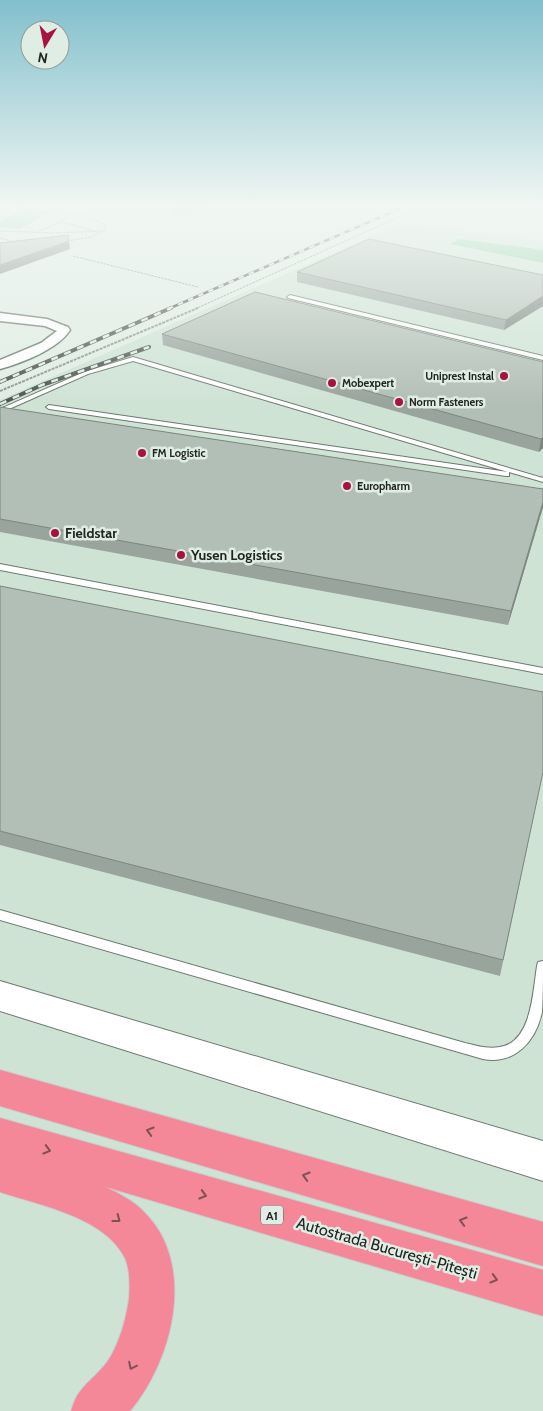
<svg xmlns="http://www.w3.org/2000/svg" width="543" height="1411" font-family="Cabin,sans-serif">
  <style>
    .built { fill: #cfe3d5 }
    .water { fill: #8acfa3 }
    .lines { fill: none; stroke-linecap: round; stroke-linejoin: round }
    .service-casing { stroke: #6c7870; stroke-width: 2 }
    .minor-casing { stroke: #6c7870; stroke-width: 3 }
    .secondary-casing { stroke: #6c7870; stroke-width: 2 }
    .motorway-casing { stroke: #c9cbca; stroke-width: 2 }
    .path-far1 { stroke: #8e9790; stroke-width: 1; stroke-dasharray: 2.5 1; stroke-linecap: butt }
    .path { stroke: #8e9790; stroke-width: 2; stroke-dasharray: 3 1; stroke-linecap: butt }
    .service { fill: #fff; fill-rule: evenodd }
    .minor { fill: #fff; fill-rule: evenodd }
    .secondary { fill: #fff; fill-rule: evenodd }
    .motorway { fill: #f48798; fill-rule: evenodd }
    .rail-far1-casing { stroke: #4f5651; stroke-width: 2.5 }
    .rail-casing { stroke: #4f5651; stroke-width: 4 }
    .rail-far1 { stroke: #e0ede4; stroke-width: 2; stroke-dasharray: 5.5; stroke-linecap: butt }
    .rail { stroke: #e0ede4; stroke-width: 2.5; stroke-dasharray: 7; stroke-linecap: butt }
    .wall { fill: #99a49d }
    .shaded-wall { fill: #7d867f }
    .building { fill: #b2bfb6; stroke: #7d867f }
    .oneway { stroke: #7f5157 }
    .poi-dot { fill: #a81242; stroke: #e0ede4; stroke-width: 2 }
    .labels { text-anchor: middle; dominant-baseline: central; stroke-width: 5; stroke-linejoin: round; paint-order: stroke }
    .far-poi-label { font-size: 11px; font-weight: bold; fill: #202521; stroke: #e0ede4; text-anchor: start }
    .shield { fill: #e0ede4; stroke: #5a615c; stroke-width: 1 }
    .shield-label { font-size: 12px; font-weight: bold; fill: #202521 }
    .poi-label { font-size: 14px; font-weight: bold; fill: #202521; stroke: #e0ede4; text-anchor: start }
    .near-street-label { font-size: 16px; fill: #202521; stroke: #e0ede4 }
  </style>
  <rect width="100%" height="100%" fill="#e0ede4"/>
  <polygon class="built" points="399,224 543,241 543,1411 0,1411 0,400"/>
  <g class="water">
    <polygon points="174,206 213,206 189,216 171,214"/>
    <polygon points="21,209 50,212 20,229 0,227 0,221"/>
    <polygon points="460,239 543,250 543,263 450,244"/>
  </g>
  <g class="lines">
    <g class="service-casing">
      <g id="service">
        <polygon points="290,295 543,356 543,360 288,298 287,297"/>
        <polygon points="133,357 543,478 543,482 509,472 509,476 506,476 49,409 46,407 49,405 508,472 133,361 88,374 0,413 0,409 84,372"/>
        <polygon points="0,564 543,668 543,674 0,570"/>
        <path d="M0,910L465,1043C477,1046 491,1050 504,1046C532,1038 533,990 537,966L538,962L543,961C543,977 543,996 542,1012C536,1041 515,1065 483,1059L0,920Z"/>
      </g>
    </g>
    <g class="minor-casing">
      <path id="minor" d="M0,313L47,319L68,327L70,330C58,349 22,363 0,369V360L41,343L57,331L45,326L0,321Z"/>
    </g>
    <g class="secondary-casing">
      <polygon id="secondary" points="0,981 543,1141 543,1181 0,1011"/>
    </g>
    <g class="motorway-casing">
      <g id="motorway">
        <polygon points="0,1070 543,1222 543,1266 0,1106"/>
        <path d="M0,1118L543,1270V1316L106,1187C119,1194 134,1201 144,1212C197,1264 173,1360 130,1411H71C73,1406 75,1398 79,1393C88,1380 103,1371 111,1356C121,1338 126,1319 129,1299C130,1286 130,1269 125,1258C105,1217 39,1205 0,1192Z"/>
      </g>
    </g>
    <g class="path-far1">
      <polyline points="11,206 81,215 106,225 105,230 91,237 67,241"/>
      <polyline points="0,212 11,206"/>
      <polyline points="70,212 77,208 76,206"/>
      <polyline points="0,217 5,218"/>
      <polyline points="61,222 95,231"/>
      <polyline points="0,231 58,233 102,231"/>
      <polyline points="39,231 61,222 69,215"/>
      <polyline points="0,238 11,241 12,244"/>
      <polyline points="73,256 198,287"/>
      <polyline points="195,309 423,206"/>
    </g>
    <polyline class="path" points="0,391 198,308"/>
    <use href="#service" class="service"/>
    <use href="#minor" class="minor"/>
    <use href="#secondary" class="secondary"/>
    <use href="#motorway" class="motorway"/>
    <g class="rail-far1-casing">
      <polyline id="rail-far1" points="168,309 406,206"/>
    </g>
    <g class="rail-casing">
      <g id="rail">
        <polyline points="0,382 171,308"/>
        <polyline points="0,404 42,385 149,347"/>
      </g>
    </g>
    <use href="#rail-far1" class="rail-far1"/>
    <use href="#rail" class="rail"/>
  </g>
  <g class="wall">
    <polygon points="297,272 543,275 543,306 504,330 297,282"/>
    <polygon points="162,334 543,362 543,448 539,452 163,345"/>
    <polygon points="0,407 543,489 543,507 508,625 0,532"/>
    <polygon points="0,586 543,772 500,976 0,845"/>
  </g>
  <g class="shaded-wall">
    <polygon points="69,241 70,249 0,274 0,265"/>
    <polygon points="543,296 543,306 504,330 506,320"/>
    <polygon points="543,437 543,448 539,452 541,439"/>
    <polygon points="543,502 543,507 508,625 511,611"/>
  </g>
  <g class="building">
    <polygon points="68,235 69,241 0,265 0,243"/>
    <polygon points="369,239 543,275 543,296 506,320 297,272"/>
    <polygon points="255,292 543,362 543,437 541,439 162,334"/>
    <polygon points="0,407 543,489 543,502 511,611 0,519"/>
    <polygon points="0,586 543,692 543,772 503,960 0,831"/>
  </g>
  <defs><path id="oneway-chevron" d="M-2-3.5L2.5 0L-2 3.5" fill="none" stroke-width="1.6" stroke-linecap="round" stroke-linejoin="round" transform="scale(1.25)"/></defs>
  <g class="oneway">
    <use href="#oneway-chevron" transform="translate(150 1131) rotate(-164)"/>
    <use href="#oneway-chevron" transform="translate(47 1150) rotate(16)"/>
    <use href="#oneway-chevron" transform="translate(306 1176) rotate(-164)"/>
    <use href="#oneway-chevron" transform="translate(203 1195) rotate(16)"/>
    <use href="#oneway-chevron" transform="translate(117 1219) rotate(37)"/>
    <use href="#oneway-chevron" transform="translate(463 1221) rotate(-164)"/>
    <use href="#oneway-chevron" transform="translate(494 1279) rotate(16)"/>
    <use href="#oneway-chevron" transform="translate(132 1366) rotate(116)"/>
  </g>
  <linearGradient id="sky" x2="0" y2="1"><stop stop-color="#82bfcc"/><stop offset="0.51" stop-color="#f1f7f3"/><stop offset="1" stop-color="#f1f7f3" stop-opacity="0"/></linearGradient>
  <rect width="543" height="404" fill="url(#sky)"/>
  <g class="poi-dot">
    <circle cx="504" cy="376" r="5"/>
    <circle cx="332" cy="383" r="5"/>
    <circle cx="399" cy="402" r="5"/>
    <circle cx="142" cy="453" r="5"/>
    <circle cx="347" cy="486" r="5"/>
    <circle cx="55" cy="533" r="5"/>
    <circle cx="181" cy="555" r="5"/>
  </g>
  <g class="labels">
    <g class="far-poi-label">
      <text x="494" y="376" text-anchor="end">Uniprest Instal</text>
      <text x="342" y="383">Mobexpert</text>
      <text x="409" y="402">Norm Fasteners</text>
      <text x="152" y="453">FM Logistic</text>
      <text x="357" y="486">Europharm</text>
    </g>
    <rect class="shield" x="261" y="1205.5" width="22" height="19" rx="4"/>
    <g class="shield-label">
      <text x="272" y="1215">A1</text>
    </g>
    <g class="poi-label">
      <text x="65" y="533">Fieldstar</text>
      <text x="191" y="555">Yusen Logistics</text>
    </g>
    <g class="near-street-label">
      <text transform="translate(387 1248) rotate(16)">Autostrada București-Pitești</text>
    </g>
  </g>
  <g transform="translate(45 45) rotate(190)"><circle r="24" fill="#e0ede4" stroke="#939d96"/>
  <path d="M0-4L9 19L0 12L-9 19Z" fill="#a81242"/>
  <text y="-8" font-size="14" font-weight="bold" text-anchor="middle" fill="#202521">N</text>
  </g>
</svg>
